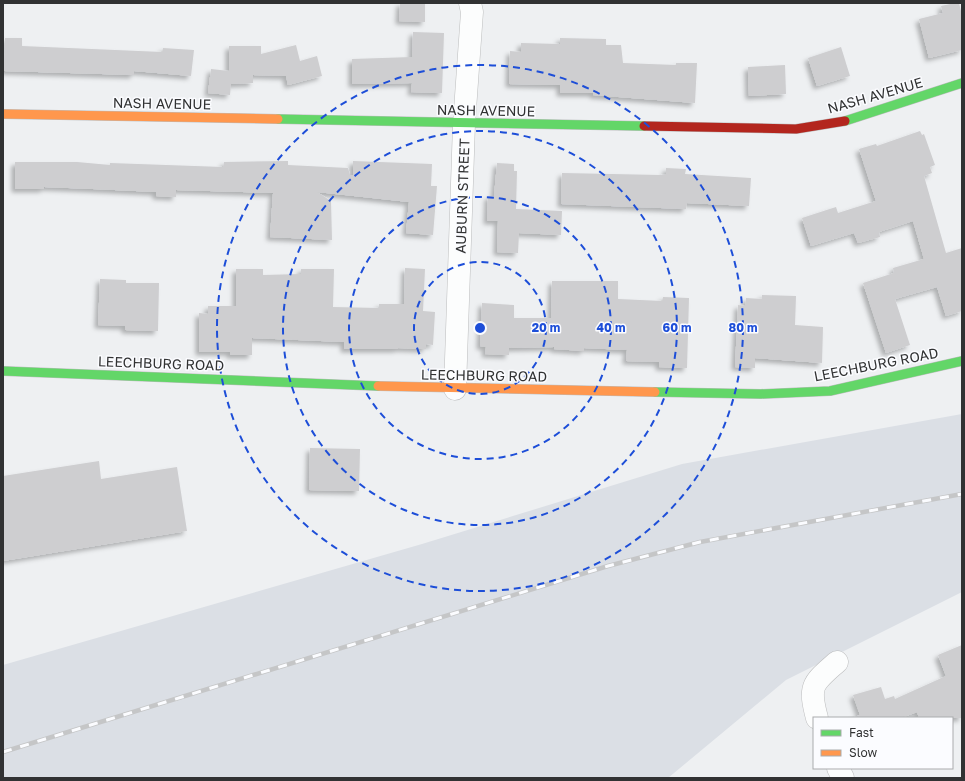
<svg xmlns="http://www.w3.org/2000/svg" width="965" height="781" font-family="'Golos Text',sans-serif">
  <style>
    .built { fill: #dbdfe5 }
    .building { fill: #ceced0; filter: url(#shadow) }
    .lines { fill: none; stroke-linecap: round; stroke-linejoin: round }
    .street-casing { stroke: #bcbdbe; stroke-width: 23 }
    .fast-casing { stroke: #bcbdbe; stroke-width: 10 }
    .slow-casing { stroke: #bcbdbe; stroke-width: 10 }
    .jam-casing { stroke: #bcbdbe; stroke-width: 10 }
    .street { stroke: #fcfdfd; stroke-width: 22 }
    .fast { stroke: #63d668; stroke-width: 9 }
    .slow { stroke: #ff974d; stroke-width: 9 }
    .jam { stroke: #b3261e; stroke-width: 9 }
    .rail-casing { stroke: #c5c6c7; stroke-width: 4.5 }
    .rail { stroke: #fbfcff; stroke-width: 3; stroke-dasharray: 9; stroke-linecap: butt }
    .ring { fill: none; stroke: #1d4ed8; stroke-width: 2; stroke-dasharray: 7 5 }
    .labels { text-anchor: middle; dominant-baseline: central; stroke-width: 3; stroke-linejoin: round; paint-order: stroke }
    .street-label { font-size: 14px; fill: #313233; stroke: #fbfcff }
    .centre { fill: #1d4ed8; stroke: #fbfcff; stroke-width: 2 }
    .ring-label { font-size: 12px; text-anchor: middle; font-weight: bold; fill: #1d4ed8; stroke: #fbfcff; stroke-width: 3; stroke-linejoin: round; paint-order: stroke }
  </style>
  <defs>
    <filter id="shadow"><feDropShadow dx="-3.5" dy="3.5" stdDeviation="2" flood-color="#0004"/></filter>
  </defs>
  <rect width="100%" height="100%" fill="#eef0f2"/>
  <polygon class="built" points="962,414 962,592 786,680 668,778 3,778 3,665 422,544 682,464"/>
  <g class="building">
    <polygon points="400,3 425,3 425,22 399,21"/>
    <polygon points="955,3 959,3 962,15 962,50 929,58 919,19 943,13 941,6"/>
    <polygon points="413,32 444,33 442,93 411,92 412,83 352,84 352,59 412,57"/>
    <polygon points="5,38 22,38 22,46 162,52 163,48 194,50 191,76 134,71 134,75 4,71"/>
    <polygon points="560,38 606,39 606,45 621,45 623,63 676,65 676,63 697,63 695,103 593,95 593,93 560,93 560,85 556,85 509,84 510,51 521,52 521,43 560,44"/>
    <polygon points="296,45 300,61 317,56 322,76 288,85 286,76 253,75 253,83 231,84 230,95 208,93 211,69 229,71 229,46 261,46 261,54"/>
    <polygon points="841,47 850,76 817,86 808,58"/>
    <polygon points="785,65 786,94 749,96 748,67"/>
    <polygon points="920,131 922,135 924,134 935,165 930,167 932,173 924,176 946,253 962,248 962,311 946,316 937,287 895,299 910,345 886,353 863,283 894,273 893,268 924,259 913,221 879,232 880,237 858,243 854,233 811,246 802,218 836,207 838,213 876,201 859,149 876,144 877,146"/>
    <polygon points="288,161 288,165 348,168 350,175 353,175 353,161 432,164 431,186 437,186 433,235 406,233 409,202 317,192 331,201 332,240 270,237 273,193 176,190 176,197 156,196 156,192 93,189 44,187 44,189 15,189 15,162 77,162 110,165 110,163 223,167 224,162"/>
    <polygon points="497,163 514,164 514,171 517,171 516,209 562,211 561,235 519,233 518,253 497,252 498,221 487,221 488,196 494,196"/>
    <polygon points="666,168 686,169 685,174 751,178 749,206 687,203 686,209 561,204 562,173 661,175 666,174"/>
    <polygon points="405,268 425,269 423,311 435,312 433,345 426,344 426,349 398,348 398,349 344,349 344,342 252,338 252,355 230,355 230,352 199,352 199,313 208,314 208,306 236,306 236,269 263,269 263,275 301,274 301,269 334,269 333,307 379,308 379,304 404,304"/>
    <polygon points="100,279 126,280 126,283 159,283 158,331 125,330 125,326 98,325"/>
    <polygon points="552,281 618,281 618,299 662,301 663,297 689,298 687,368 659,367 659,362 626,361 627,350 584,348 584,351 554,349 554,347 509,348 509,355 485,354 486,347 480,346 482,303 514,305 514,318 551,318"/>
    <polygon points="762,295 796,296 795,325 823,327 822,363 755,358 755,368 735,367 738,305 745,306 746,298 762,299"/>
    <polygon points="310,448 360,449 359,491 309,490"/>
    <polygon points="99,461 101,479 177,467 187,531 3,561 3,476"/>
    <polygon points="962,645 962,718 919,718 917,712 901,718 852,718 860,715 853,695 881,687 885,699 894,696 895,699 946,676 938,655"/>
  </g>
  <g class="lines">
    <g class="street-casing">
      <g id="street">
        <polyline points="455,389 464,124 472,12 470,3"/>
        <path d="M817,718C808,685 813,683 837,662"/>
        <polyline points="838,768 843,778"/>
      </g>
    </g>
    <g class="fast-casing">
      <g id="fast">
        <polyline points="278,119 644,126"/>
        <polyline points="845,121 962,83"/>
        <polyline points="3,371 378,386"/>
        <polyline points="655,392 761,394 830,391 962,361"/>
      </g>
    </g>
    <g class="slow-casing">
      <g id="slow">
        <polyline points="3,114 278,119"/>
        <polyline points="378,386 655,392"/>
      </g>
    </g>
    <g class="jam-casing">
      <polyline id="jam" points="644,126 796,129 845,121"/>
    </g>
    <use href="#street" class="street"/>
    <use href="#fast" class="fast"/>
    <use href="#slow" class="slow"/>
    <use href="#jam" class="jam"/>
    <g class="rail-casing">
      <polyline id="rail" points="3,752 608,566 700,542 962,494"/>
    </g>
    <use href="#rail" class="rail"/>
  </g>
  <g class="ring">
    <circle cx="480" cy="328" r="66"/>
    <circle cx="480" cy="328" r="131"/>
    <circle cx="480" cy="328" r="197"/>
    <circle cx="480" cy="328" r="263"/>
  </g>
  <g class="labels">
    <g class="street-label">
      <text transform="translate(875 95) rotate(-16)">NASH AVENUE</text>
      <text transform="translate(162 103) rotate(1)">NASH AVENUE</text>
      <text transform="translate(486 110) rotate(1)">NASH AVENUE</text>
      <text transform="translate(462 196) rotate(-88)">AUBURN STREET</text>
      <text transform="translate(161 363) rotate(2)">LEECHBURG ROAD</text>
      <text transform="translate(876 364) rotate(-11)">LEECHBURG ROAD</text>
      <text transform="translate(484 375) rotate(1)">LEECHBURG ROAD</text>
    </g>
  </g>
  <circle cx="480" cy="328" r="6" class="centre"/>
  <g class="ring-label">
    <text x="546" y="332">20 m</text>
    <text x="611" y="332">40 m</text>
    <text x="677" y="332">60 m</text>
    <text x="743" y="332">80 m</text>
  </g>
  <rect width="965" height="781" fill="none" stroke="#313233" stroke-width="8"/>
  <rect x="813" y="717" width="140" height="52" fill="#fbfcff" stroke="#aaabad"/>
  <rect x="821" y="730" width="20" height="6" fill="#63d668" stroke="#aaabad"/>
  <text x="849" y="737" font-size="12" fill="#313233">Fast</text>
  <rect x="821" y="750" width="20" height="6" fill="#ff974d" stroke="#aaabad"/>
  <text x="849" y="757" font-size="12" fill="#313233">Slow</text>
</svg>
